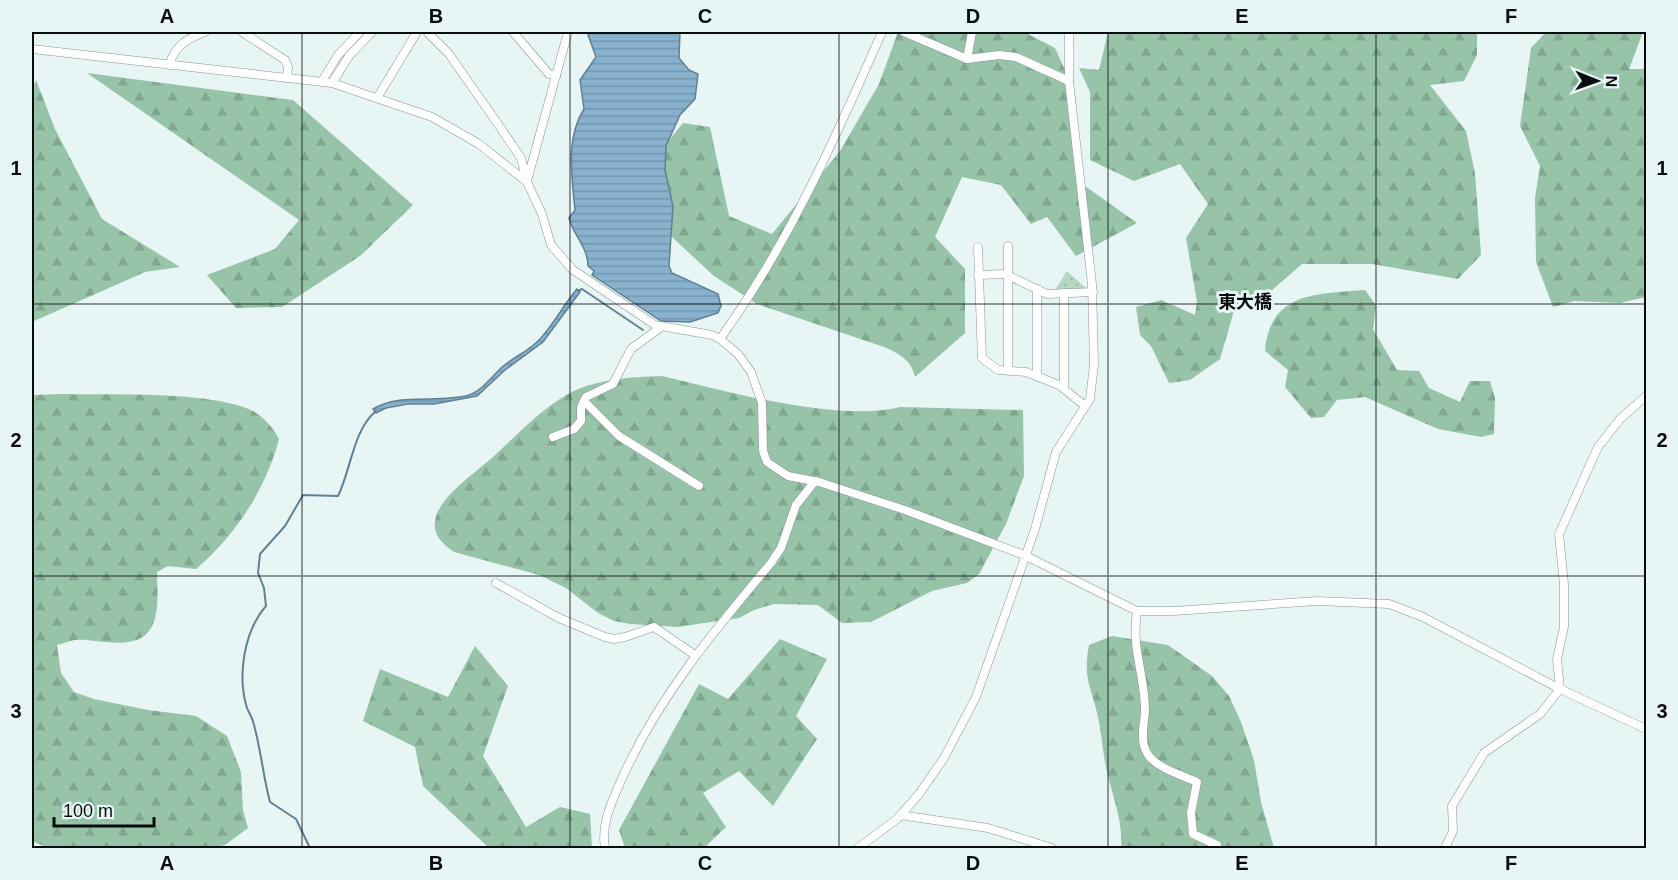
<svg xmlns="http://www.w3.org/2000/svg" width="1678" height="880" font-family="Helvetica,'Noto Sans JP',sans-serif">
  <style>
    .forest { fill: url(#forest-firs) }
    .park { fill: url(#park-dots) }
    .water { fill: url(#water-rules); stroke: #618093; stroke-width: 1.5 }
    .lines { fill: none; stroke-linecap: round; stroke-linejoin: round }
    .stream { stroke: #618093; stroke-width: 2 }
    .minor-casing { stroke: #889494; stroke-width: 9 }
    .minor { stroke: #fff; stroke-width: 8 }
    .grid { fill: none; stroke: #090d0e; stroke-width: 1.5; stroke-opacity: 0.55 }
    .labels { text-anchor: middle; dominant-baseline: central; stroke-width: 6; stroke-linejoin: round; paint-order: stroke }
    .quarter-label { font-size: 18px; font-weight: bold; fill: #090d0e; stroke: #e7f5f5 }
    .neatline { fill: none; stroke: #090d0e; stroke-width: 2 }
    .grid-label { font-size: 20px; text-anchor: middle; font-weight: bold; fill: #090d0e }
  </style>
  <defs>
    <pattern id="forest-firs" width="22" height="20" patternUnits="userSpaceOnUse" patternTransform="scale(1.5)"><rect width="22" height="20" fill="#97c4a9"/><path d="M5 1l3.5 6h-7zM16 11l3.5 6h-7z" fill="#81a790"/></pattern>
    <pattern id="park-dots" width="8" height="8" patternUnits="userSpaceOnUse" patternTransform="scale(1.5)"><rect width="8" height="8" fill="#b4d9c2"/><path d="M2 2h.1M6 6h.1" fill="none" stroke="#99b9a6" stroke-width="1.8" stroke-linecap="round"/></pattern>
    <pattern id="water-rules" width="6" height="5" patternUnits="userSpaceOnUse" patternTransform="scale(1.5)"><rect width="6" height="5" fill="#87b1cc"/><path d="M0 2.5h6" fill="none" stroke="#7397ae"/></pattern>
  </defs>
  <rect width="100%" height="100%" fill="#e7f5f5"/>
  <g class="forest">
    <path d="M898,32H1024L1055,48L1075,92L1078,181L1137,223L1076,256L1047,217L1031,224L1001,185L962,177L935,237L965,269V333L915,377C911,360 902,356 887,348L757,304L714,276L673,238L666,227L665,145L683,123L710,127L729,216L772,234L840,151L879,84Z"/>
    <polygon points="1108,32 1477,32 1477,55 1464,81 1430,85 1466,131 1475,173 1481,255 1458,279 1372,264 1302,264 1271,291 1236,304 1220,359 1190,380 1169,383 1151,346 1140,335 1136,307 1161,300 1195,315 1197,302 1186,238 1208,204 1180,164 1134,181 1090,160 1090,92 1079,68 1099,70"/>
    <polygon points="1546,32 1643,32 1629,69 1646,69 1646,297 1620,303 1574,301 1553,307 1536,262 1535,198 1540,166 1520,126 1531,48"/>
    <polygon points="87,73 293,100 413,205 360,256 282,307 236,308 207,275 275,249 299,220"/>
    <polygon points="36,80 55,129 102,219 180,267 145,272 32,322 32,90"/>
    <path d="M1365,290L1376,305L1373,329L1397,370L1419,371L1429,388L1460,402L1470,381H1490L1495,398L1494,434L1481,437L1438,429L1365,397L1337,400L1324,417L1311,418L1285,387L1288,370L1265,351C1270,291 1318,294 1365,290Z"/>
    <path d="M662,376C725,391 840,423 900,407L1023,410L1024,476L1006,524L979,574L967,583L932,591L871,622L842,623L818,605L774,604L754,610L739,618L677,627L630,624L614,621L598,613L566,588L539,575L454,552C402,519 469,479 494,456C517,435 540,410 568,394C596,379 630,377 662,376Z"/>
    <path d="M63,394C112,395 208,391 251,410C263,416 273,427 279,439C266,489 235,536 196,569L168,566L157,572C157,588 160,613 151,628C137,653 97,638 75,640C69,641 62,644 57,645L61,673L74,692L94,699L148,710L196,716L227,736L241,772L243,810L248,828L225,845L211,848H48L32,841V395Z"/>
    <path d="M1112,636L1168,645L1212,676L1229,696L1241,722L1254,760L1261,802L1274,848H1121C1123,820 1113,798 1107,772C1103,755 1102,738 1099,722C1093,689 1082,681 1089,645Z"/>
    <polygon points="780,639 827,659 796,716 817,739 773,806 739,771 703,793 726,827 704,848 625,848 619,830 699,684 728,699"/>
    <polygon points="475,646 508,686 483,756 526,827 560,807 590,814 592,848 489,848 423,786 415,747 363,721 380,669 448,697"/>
  </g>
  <polygon class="park" points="1067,271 1087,289 1055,290"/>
  <g class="water">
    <path d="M587,32H680L679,58L689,70L698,74L695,99L680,115L666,146L665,170L673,206L669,266L672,273L718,294L721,306L718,313L690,322L661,321L592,275L594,271L588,266C588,247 573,235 569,218L575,210C572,177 565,139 584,109L580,80L596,57Z"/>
    <path d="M577,289L580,292L543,342L505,370L477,396L434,404H408L386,408L376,413L373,409C402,392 438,404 469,395C481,391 492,377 501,368C512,358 527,352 538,341C553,326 563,305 577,289Z"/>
  </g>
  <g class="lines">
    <g class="stream">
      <polyline points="578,291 582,289 643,330"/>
      <path d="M310,848L296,819L270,802C263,776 261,750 254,725C253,719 249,713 247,708C237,676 244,631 266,606L264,588L258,573L260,554L285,526L303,495L338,496C351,470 353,430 376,411"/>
    </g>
    <g class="minor-casing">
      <g id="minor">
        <polyline points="242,32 285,60 288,67 287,78"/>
        <polyline points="427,32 449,54 500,127 521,158 527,182"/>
        <polyline points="513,32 549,74 556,76"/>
        <polyline points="904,32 967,59 999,55 1016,57 1069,81"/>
        <polyline points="32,49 332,83 432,117 479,144 527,182 542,214 551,245 573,270 655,325 712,335 720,339 738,354 751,372 762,403 763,451 767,462 788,476 819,482 905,510 1024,555 1137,611 1174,611 1317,601 1389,604 1423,617 1560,689 1646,729"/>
        <polyline points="967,59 972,32"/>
        <path d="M169,65C176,45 186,39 205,32"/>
        <polyline points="322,81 338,55 360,32"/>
        <polyline points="332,83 349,56 372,32"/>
        <polyline points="377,98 417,32"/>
        <polyline points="527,181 568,32"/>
        <polyline points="1008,246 1008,370"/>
        <polyline points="978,247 982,358 998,370 1026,372 1059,385 1085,406"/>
        <polyline points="978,275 1005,274 1047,294 1093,292"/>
        <path d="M720,339C789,243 835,139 882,32"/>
        <polyline points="1037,376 1037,289"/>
        <polyline points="1064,388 1064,293"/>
        <polyline points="584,401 619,436 699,486"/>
        <polyline points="553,437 574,429 581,421 581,407 586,397 613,384 631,349 661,327"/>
        <polyline points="496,583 559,618 605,637 614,639 625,637 654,627 695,655"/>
        <path d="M1137,611C1131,650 1145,674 1145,711C1144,725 1139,744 1149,756C1159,769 1182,775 1197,782L1191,813L1193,834L1217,845L1216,848"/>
        <polyline points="900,815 988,828 1052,848"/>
        <path d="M605,848C601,824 611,804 620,783C656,700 713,632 771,563L781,548L796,505L815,481"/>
        <polyline points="858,848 897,819 919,794 944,758 976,697 1035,529 1056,452 1090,399 1094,364 1092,284 1069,81 1069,32"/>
        <polyline points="1445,848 1453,831 1452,806 1484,753 1540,714 1560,689 1557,659 1564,627 1564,584 1559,534 1598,447 1620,419 1646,396"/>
      </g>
    </g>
    <use href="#minor" class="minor"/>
  </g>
  <path class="grid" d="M302,32V848M570,32V848M839,32V848M1108,32V848M1376,32V848M32,304H1646M32,576H1646"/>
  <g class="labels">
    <g class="quarter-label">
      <text x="1245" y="302">東大橋</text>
    </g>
  </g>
  <rect width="1678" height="880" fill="none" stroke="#e7f5f5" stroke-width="66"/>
  <g transform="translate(1597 81) rotate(91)" stroke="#e7f5f5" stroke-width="4.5" paint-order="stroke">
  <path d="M0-4.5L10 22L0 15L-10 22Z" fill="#090d0e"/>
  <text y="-9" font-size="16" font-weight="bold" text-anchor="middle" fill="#090d0e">N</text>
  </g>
  <path d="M54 817v9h100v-9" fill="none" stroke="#090d0e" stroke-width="3"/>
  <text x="63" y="817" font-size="18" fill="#090d0e" stroke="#e7f5f5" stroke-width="4.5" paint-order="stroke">100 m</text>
  <rect x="33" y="33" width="1612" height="814" class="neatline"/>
  <g class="grid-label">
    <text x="167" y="23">A</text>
    <text x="436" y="23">B</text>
    <text x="705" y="23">C</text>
    <text x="973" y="23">D</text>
    <text x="1242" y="23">E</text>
    <text x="1511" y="23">F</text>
    <text x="16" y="175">1</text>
    <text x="1662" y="175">1</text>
    <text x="16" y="447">2</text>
    <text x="1662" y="447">2</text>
    <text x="16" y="718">3</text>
    <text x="1662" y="718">3</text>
    <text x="167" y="870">A</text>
    <text x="436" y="870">B</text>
    <text x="705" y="870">C</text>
    <text x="973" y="870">D</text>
    <text x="1242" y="870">E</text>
    <text x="1511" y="870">F</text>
  </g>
</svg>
